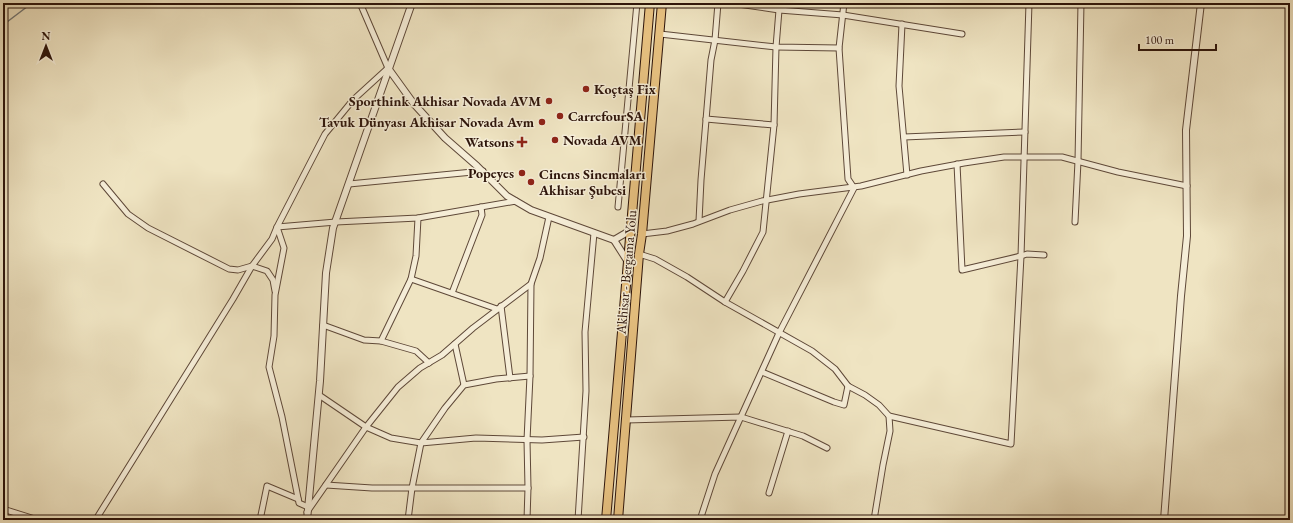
<svg xmlns="http://www.w3.org/2000/svg" width="1293" height="523" font-family="'EB Garamond',serif">
  <style>
    .lines { fill: none; stroke-linecap: round; stroke-linejoin: round }
    .stream { stroke: #737877; stroke-width: 1.5 }
    .minor-casing { stroke: #5e4838; stroke-width: 7 }
    .tertiary-casing { stroke: #5e4838; stroke-width: 8 }
    .primary-casing { stroke: #2d140a; stroke-width: 10 }
    .minor { stroke: #f5edd7; stroke-width: 5 }
    .tertiary { stroke: #f5edd7; stroke-width: 6 }
    .primary { stroke: #e8c281; stroke-width: 8 }
    .poi-dot { fill: #8f2418; stroke: #f5edd7; stroke-width: 1.5 }
    .labels { text-anchor: middle; dominant-baseline: central; stroke-width: 3; stroke-linejoin: round; paint-order: stroke }
    .poi-label { font-size: 14px; font-weight: bold; fill: #2d140a; stroke: #f5edd7; text-anchor: start }
    .street-label { font-size: 14px; fill: #2d140a; stroke: #f5edd7 }
  </style>
  <rect width="100%" height="100%" fill="#efe4c2"/>
  <filter id="stains"><feTurbulence type="fractalNoise" baseFrequency=".005" numOctaves="4"/><feColorMatrix values="0 0 0 0 .2 0 0 0 0 .09 0 0 0 0 .02 0 0 0 .5 -.17"/></filter>
  <radialGradient id="worn" r=".72"><stop offset=".6" stop-color="#630" stop-opacity="0"/><stop offset="1" stop-color="#630" stop-opacity=".3"/></radialGradient>
  <g class="lines">
    <polyline class="stream" points="3,25 32,3"/>
    <g class="minor-casing">
      <g id="minor">
        <polyline points="731,3 779,10 843,15 962,34"/>
        <polyline points="902,24 899,86 907,175"/>
        <polyline points="660,34 776,47 839,48"/>
        <polyline points="706,119 774,125"/>
        <polyline points="904,137 1025,132"/>
        <polyline points="957,164 962,270 1021,256 1027,254 1044,255"/>
        <polyline points="103,184 128,214 148,228 229,269 238,270 252,266 267,271 273,280 275,291"/>
        <polyline points="349,184 483,171"/>
        <polyline points="618,207 637,3"/>
        <polyline points="699,221 701,180 711,60 715,40 718,3"/>
        <polyline points="1075,222 1078,161 1081,3"/>
        <polyline points="642,234 667,231 693,224 730,210 762,201 799,194 861,186 921,171 964,163 1004,157 1062,157 1118,172 1187,186"/>
        <polyline points="639,254 655,259 687,277 725,302 812,351 835,369 848,386 865,395 879,405 889,416 890,431 883,465 874,520"/>
        <polyline points="411,279 497,309"/>
        <polyline points="452,293 482,215 481,207"/>
        <polyline points="725,302 743,271 763,232 774,125 776,47 779,10 781,3"/>
        <polyline points="501,306 510,378"/>
        <polyline points="323,325 364,340 381,341 411,279 416,256 418,218"/>
        <polyline points="381,341 416,351 429,363"/>
        <polyline points="455,344 464,385"/>
        <polyline points="762,372 834,402 844,405 848,386"/>
        <polyline points="319,395 366,427 391,438 421,443 476,438 542,440 584,437"/>
        <polyline points="889,416 1011,444 1021,256 1029,3"/>
        <polyline points="626,420 741,417 803,436 827,448"/>
        <polyline points="326,485 372,488 528,488"/>
        <polyline points="769,493 788,431"/>
        <polyline points="308,507 299,503 282,417 269,367 274,336 275,295 284,248 277,227 336,222 418,218 516,201"/>
        <polyline points="3,509 38,520"/>
        <polyline points="307,512 366,427 398,387 420,368 442,355 473,328 531,284 540,258 549,217"/>
        <polyline points="96,520 98,516 233,299 252,266 272,239 277,227 325,134 353,100 388,68 360,3"/>
        <polyline points="260,520 267,486 298,499"/>
        <polyline points="408,520 412,488 421,443 445,408 464,385 496,379 530,376"/>
        <polyline points="527,520 528,488 527,440 530,376 531,284"/>
        <polyline points="578,520 586,391 585,332 594,233"/>
        <polyline points="700,520 715,474 779,333 854,188 848,179 839,48 844,3"/>
      </g>
    </g>
    <g class="tertiary-casing">
      <g id="tertiary">
        <polyline points="388,68 414,104 445,138 477,166 507,196 531,210 614,240 628,262"/>
        <polyline points="614,240 631,230"/>
        <polyline points="307,520 320,381 326,273 333,228 412,3"/>
        <polyline points="1164,520 1181,296 1187,236 1186,130 1201,3"/>
      </g>
    </g>
    <g class="primary-casing">
      <g id="primary">
        <polyline points="606,520 650,3"/>
        <polyline points="618,520 639,254 642,234 662,3"/>
      </g>
    </g>
    <use href="#minor" class="minor"/>
    <use href="#tertiary" class="tertiary"/>
    <use href="#primary" class="primary"/>
  </g>
  <g class="poi-dot">
    <circle cx="586" cy="89" r="4"/>
    <circle cx="549" cy="101" r="4"/>
    <circle cx="560" cy="116" r="4"/>
    <circle cx="542" cy="122" r="4"/>
    <circle cx="555" cy="140" r="4"/>
    <path d="M520 136h4v4h4v4h-4v4h-4v-4h-4v-4h4z"/>
    <circle cx="522" cy="173" r="4"/>
    <circle cx="531" cy="182" r="4"/>
  </g>
  <g class="labels">
    <g class="poi-label">
      <text x="594" y="89">Koçtaş Fix</text>
      <text x="541" y="101" text-anchor="end">Sporthink Akhisar Novada AVM</text>
      <text x="568" y="116">CarrefourSA</text>
      <text x="534" y="122" text-anchor="end">Tavuk Dünyası Akhisar Novada Avm</text>
      <text x="563" y="140">Novada AVM</text>
      <text x="514" y="142" text-anchor="end">Watsons</text>
      <text x="514" y="173" text-anchor="end">Popeyes</text>
      <text x="539" y="174">Cinens Sinemaları<tspan x="539" dy="16">Akhisar Şubesi</tspan></text>
    </g>
    <g class="street-label">
      <text transform="translate(626 272) rotate(-85)">Akhisar - Bergama Yolu</text>
    </g>
  </g>
  <rect width="1293" height="523" fill="none" stroke="#efe4c2" stroke-width="16"/>
  <rect x="4" y="4" width="1285" height="515" fill="none" stroke="#2d140a" stroke-width="2"/>
  <rect x="8" y="8" width="1277" height="507" fill="none" stroke="#2d140a"/>
  <g transform="translate(46 46)" stroke="#f5edd7" stroke-width="3" paint-order="stroke">
  <path d="M0-3L7 15L0 10L-7 15Z" fill="#2d140a"/>
  <text y="-6" font-size="11" font-weight="bold" text-anchor="middle" fill="#2d140a">N</text>
  </g>
  <path d="M1139 44v6h77v-6" fill="none" stroke="#2d140a" stroke-width="2"/>
  <text x="1145" y="44" font-size="12" fill="#2d140a" stroke="#f5edd7" stroke-width="3" paint-order="stroke">100 m</text>
  <rect width="100%" height="100%" filter="url(#stains)"/>
  <rect width="100%" height="100%" fill="url(#worn)"/>
</svg>
